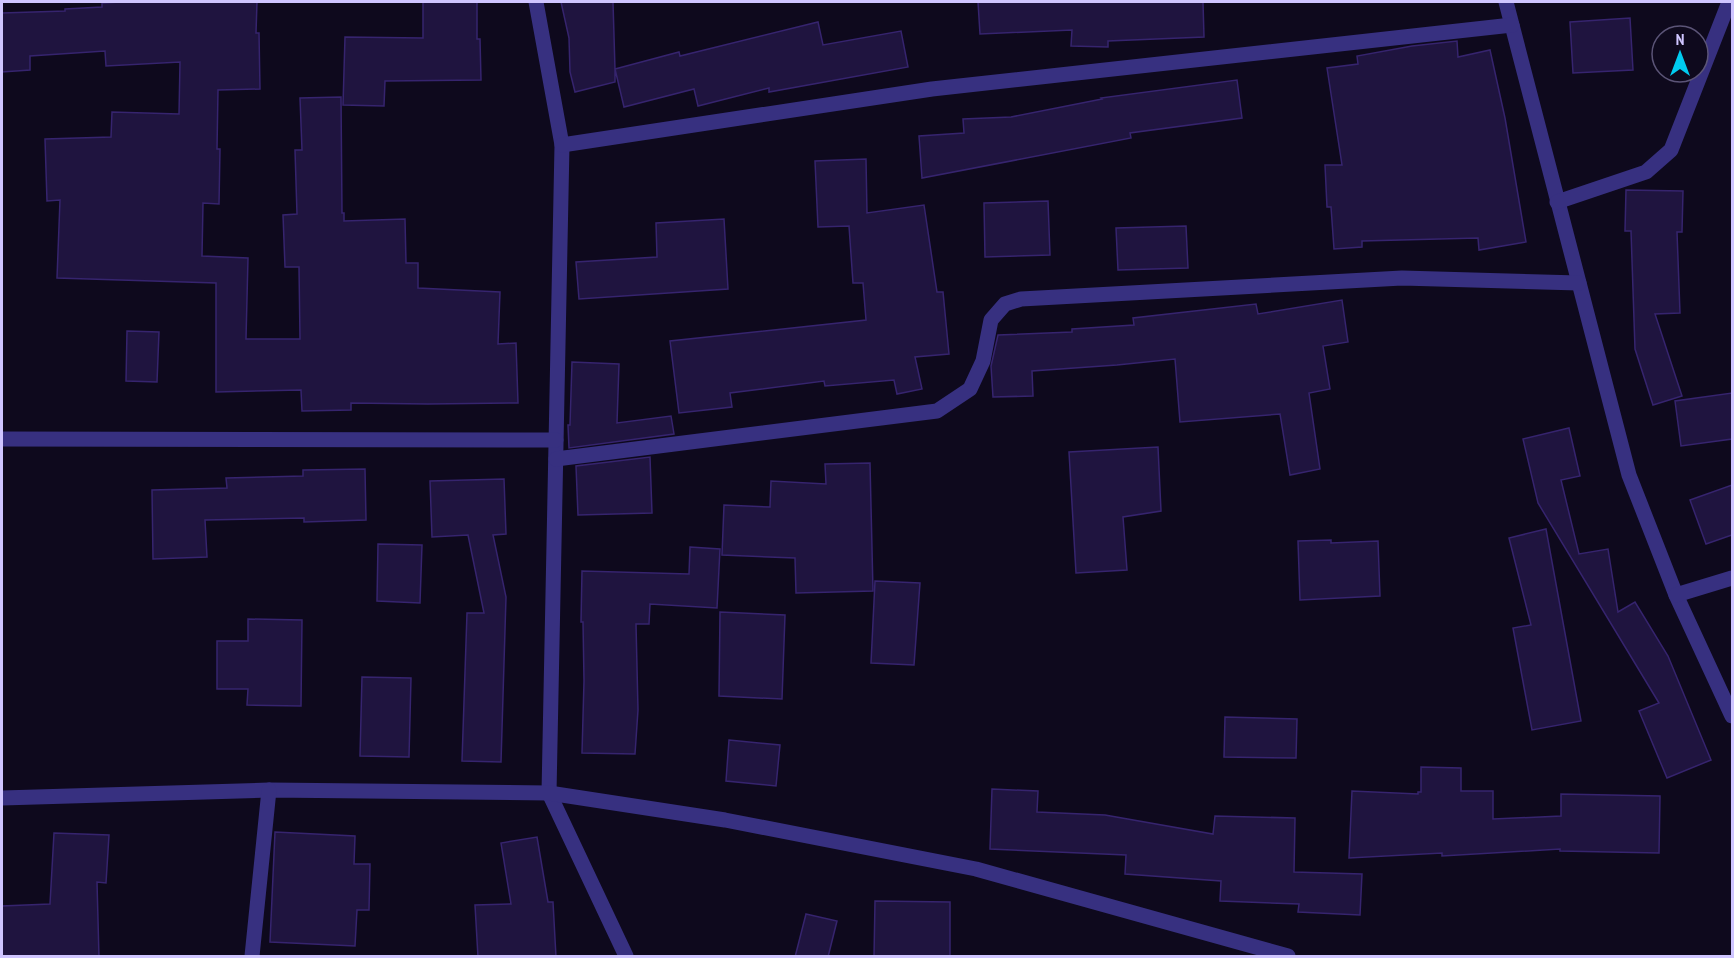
<svg xmlns="http://www.w3.org/2000/svg" width="1734" height="958" font-family="'PT Sans Narrow',sans-serif">
  <style>
    .building { fill: #1f143f; stroke: #36246e; stroke-width: 1.5 }
    .lines { fill: none; stroke-linecap: round; stroke-linejoin: round }
    .minor { stroke: #373080; stroke-width: 15 }
  </style>
  <rect width="100%" height="100%" fill="#0e091d"/>
  <g class="building">
    <polygon points="121,2 257,2 256,33 259,33 260,89 218,90 217,149 220,149 219,204 203,203 202,256 248,258 246,339 300,339 299,267 285,267 283,215 297,214 295,150 302,150 300,98 341,97 342,213 344,213 344,221 405,219 406,263 418,263 418,288 500,292 498,344 516,343 518,403 428,404 351,403 351,410 302,411 301,390 216,392 216,283 57,278 60,200 47,201 45,139 111,137 112,112 179,114 180,62 106,66 105,51 30,56 30,70 2,72 2,13 65,11 65,9 102,7 102,3"/>
    <polygon points="423,2 477,2 477,39 480,39 481,80 385,81 384,106 343,105 345,37 423,38"/>
    <polygon points="561,2 613,2 615,69 679,52 680,56 818,22 823,45 901,31 908,67 769,92 769,88 698,106 694,89 624,107 615,69 615,82 575,92 570,72 569,38"/>
    <polygon points="978,2 1203,2 1204,37 1108,41 1108,47 1071,46 1072,30 980,34"/>
    <polygon points="1630,18 1633,70 1573,73 1570,22"/>
    <polygon points="1457,41 1458,57 1490,50 1505,118 1526,242 1479,250 1478,238 1362,241 1362,247 1334,249 1331,207 1327,207 1325,165 1342,165 1327,68 1358,64 1357,56 1412,46"/>
    <polygon points="1237,80 1242,118 1130,133 1131,138 922,178 919,136 964,133 963,119 1011,117 1102,99 1101,98"/>
    <polygon points="866,159 867,213 924,205 937,292 943,292 949,354 915,357 922,389 897,394 894,380 825,386 824,381 730,393 732,407 679,413 670,341 866,320 863,283 853,283 849,226 818,227 815,161"/>
    <polygon points="1626,190 1683,191 1682,232 1677,232 1680,313 1655,314 1682,396 1653,405 1635,349 1631,231 1625,231"/>
    <polygon points="1048,201 1050,255 985,257 984,203"/>
    <polygon points="724,219 728,289 579,299 576,262 657,257 656,223"/>
    <polygon points="1186,226 1188,268 1118,270 1116,228"/>
    <polygon points="1342,300 1348,342 1323,346 1330,389 1309,393 1320,469 1290,475 1280,414 1180,422 1175,359 1117,365 1032,371 1033,396 993,397 991,366 998,335 1072,332 1072,329 1134,325 1133,318 1256,304 1258,314"/>
    <polygon points="127,331 159,332 157,382 126,381"/>
    <polygon points="572,362 619,364 617,423 671,416 674,434 569,448 568,425 570,425"/>
    <polygon points="1732,393 1732,439 1681,446 1675,401"/>
    <polygon points="1569,428 1580,476 1561,480 1579,554 1608,549 1618,612 1635,602 1668,656 1711,760 1667,778 1639,711 1659,703 1538,503 1523,439"/>
    <polygon points="1158,447 1161,511 1123,517 1127,570 1076,573 1069,452"/>
    <polygon points="650,457 652,513 578,515 576,466"/>
    <polygon points="870,463 873,591 796,593 795,558 722,555 724,505 770,507 771,481 826,484 825,464"/>
    <polygon points="365,469 366,520 304,522 304,518 205,520 207,557 153,559 152,490 227,488 226,478 303,476 303,470"/>
    <polygon points="504,479 506,534 493,535 506,597 501,762 462,761 467,613 484,613 468,535 432,537 430,481"/>
    <polygon points="1732,485 1732,535 1706,544 1690,500"/>
    <polygon points="1546,529 1581,721 1532,730 1513,628 1531,625 1509,538"/>
    <polygon points="1331,540 1331,543 1378,541 1380,596 1300,600 1298,541"/>
    <polygon points="378,544 422,545 420,603 377,601"/>
    <polygon points="690,547 720,549 717,608 650,604 649,624 636,624 638,710 635,754 582,753 584,681 583,622 581,622 582,571 689,574"/>
    <polygon points="875,581 920,583 914,665 871,663"/>
    <polygon points="720,612 785,615 782,699 719,696"/>
    <polygon points="248,619 302,620 301,706 247,705 248,689 217,689 217,641 248,641"/>
    <polygon points="362,677 411,678 409,757 360,756"/>
    <polygon points="1225,717 1297,719 1296,758 1224,757"/>
    <polygon points="729,740 780,745 776,786 726,781"/>
    <polygon points="1421,767 1461,768 1461,791 1493,791 1493,819 1561,816 1561,794 1660,796 1659,853 1560,851 1560,849 1442,856 1442,853 1349,858 1352,791 1418,794 1418,792 1421,792"/>
    <polygon points="992,789 1038,791 1037,812 1105,815 1213,834 1215,816 1295,818 1294,872 1362,874 1360,915 1298,912 1299,904 1220,901 1221,881 1125,874 1126,855 990,849"/>
    <polygon points="275,832 355,836 354,864 370,864 369,910 357,910 355,946 270,942"/>
    <polygon points="54,833 109,835 106,883 97,882 99,957 2,957 2,906 50,904"/>
    <polygon points="537,837 548,902 553,902 556,957 478,957 475,905 511,904 501,843"/>
    <polygon points="875,901 950,902 950,957 874,957"/>
    <polygon points="806,914 837,921 828,957 795,957"/>
  </g>
  <g class="lines">
    <g class="minor">
      <polyline points="536,2 562,145 549,793 626,956"/>
      <polyline points="1506,2 1629,475 1676,595 1732,716"/>
      <polyline points="562,145 932,89 1512,25"/>
      <polyline points="1557,202 1646,172 1671,150 1729,2"/>
      <polyline points="2,439 556,440"/>
      <polyline points="556,459 937,411 970,389 983,361 991,320 1005,304 1021,299 1402,278 1579,283"/>
      <polyline points="1676,595 1732,578"/>
      <polyline points="2,798 269,790 549,793 725,820 976,869 1288,956"/>
      <polyline points="252,956 269,790"/>
    </g>
  </g>
  <rect width="1734" height="958" fill="none" stroke="#cfc5ff" stroke-width="6"/>
  <g transform="translate(1680 54)"><circle r="28" fill="#0e091d" stroke="#5b5477" stroke-width="1.5"/>
  <path d="M0-4.5L10 22L0 15L-10 22Z" fill="#00cbf0"/>
  <text y="-9" font-size="16" font-weight="bold" text-anchor="middle" fill="#cfc5ff">N</text>
  </g>
</svg>
